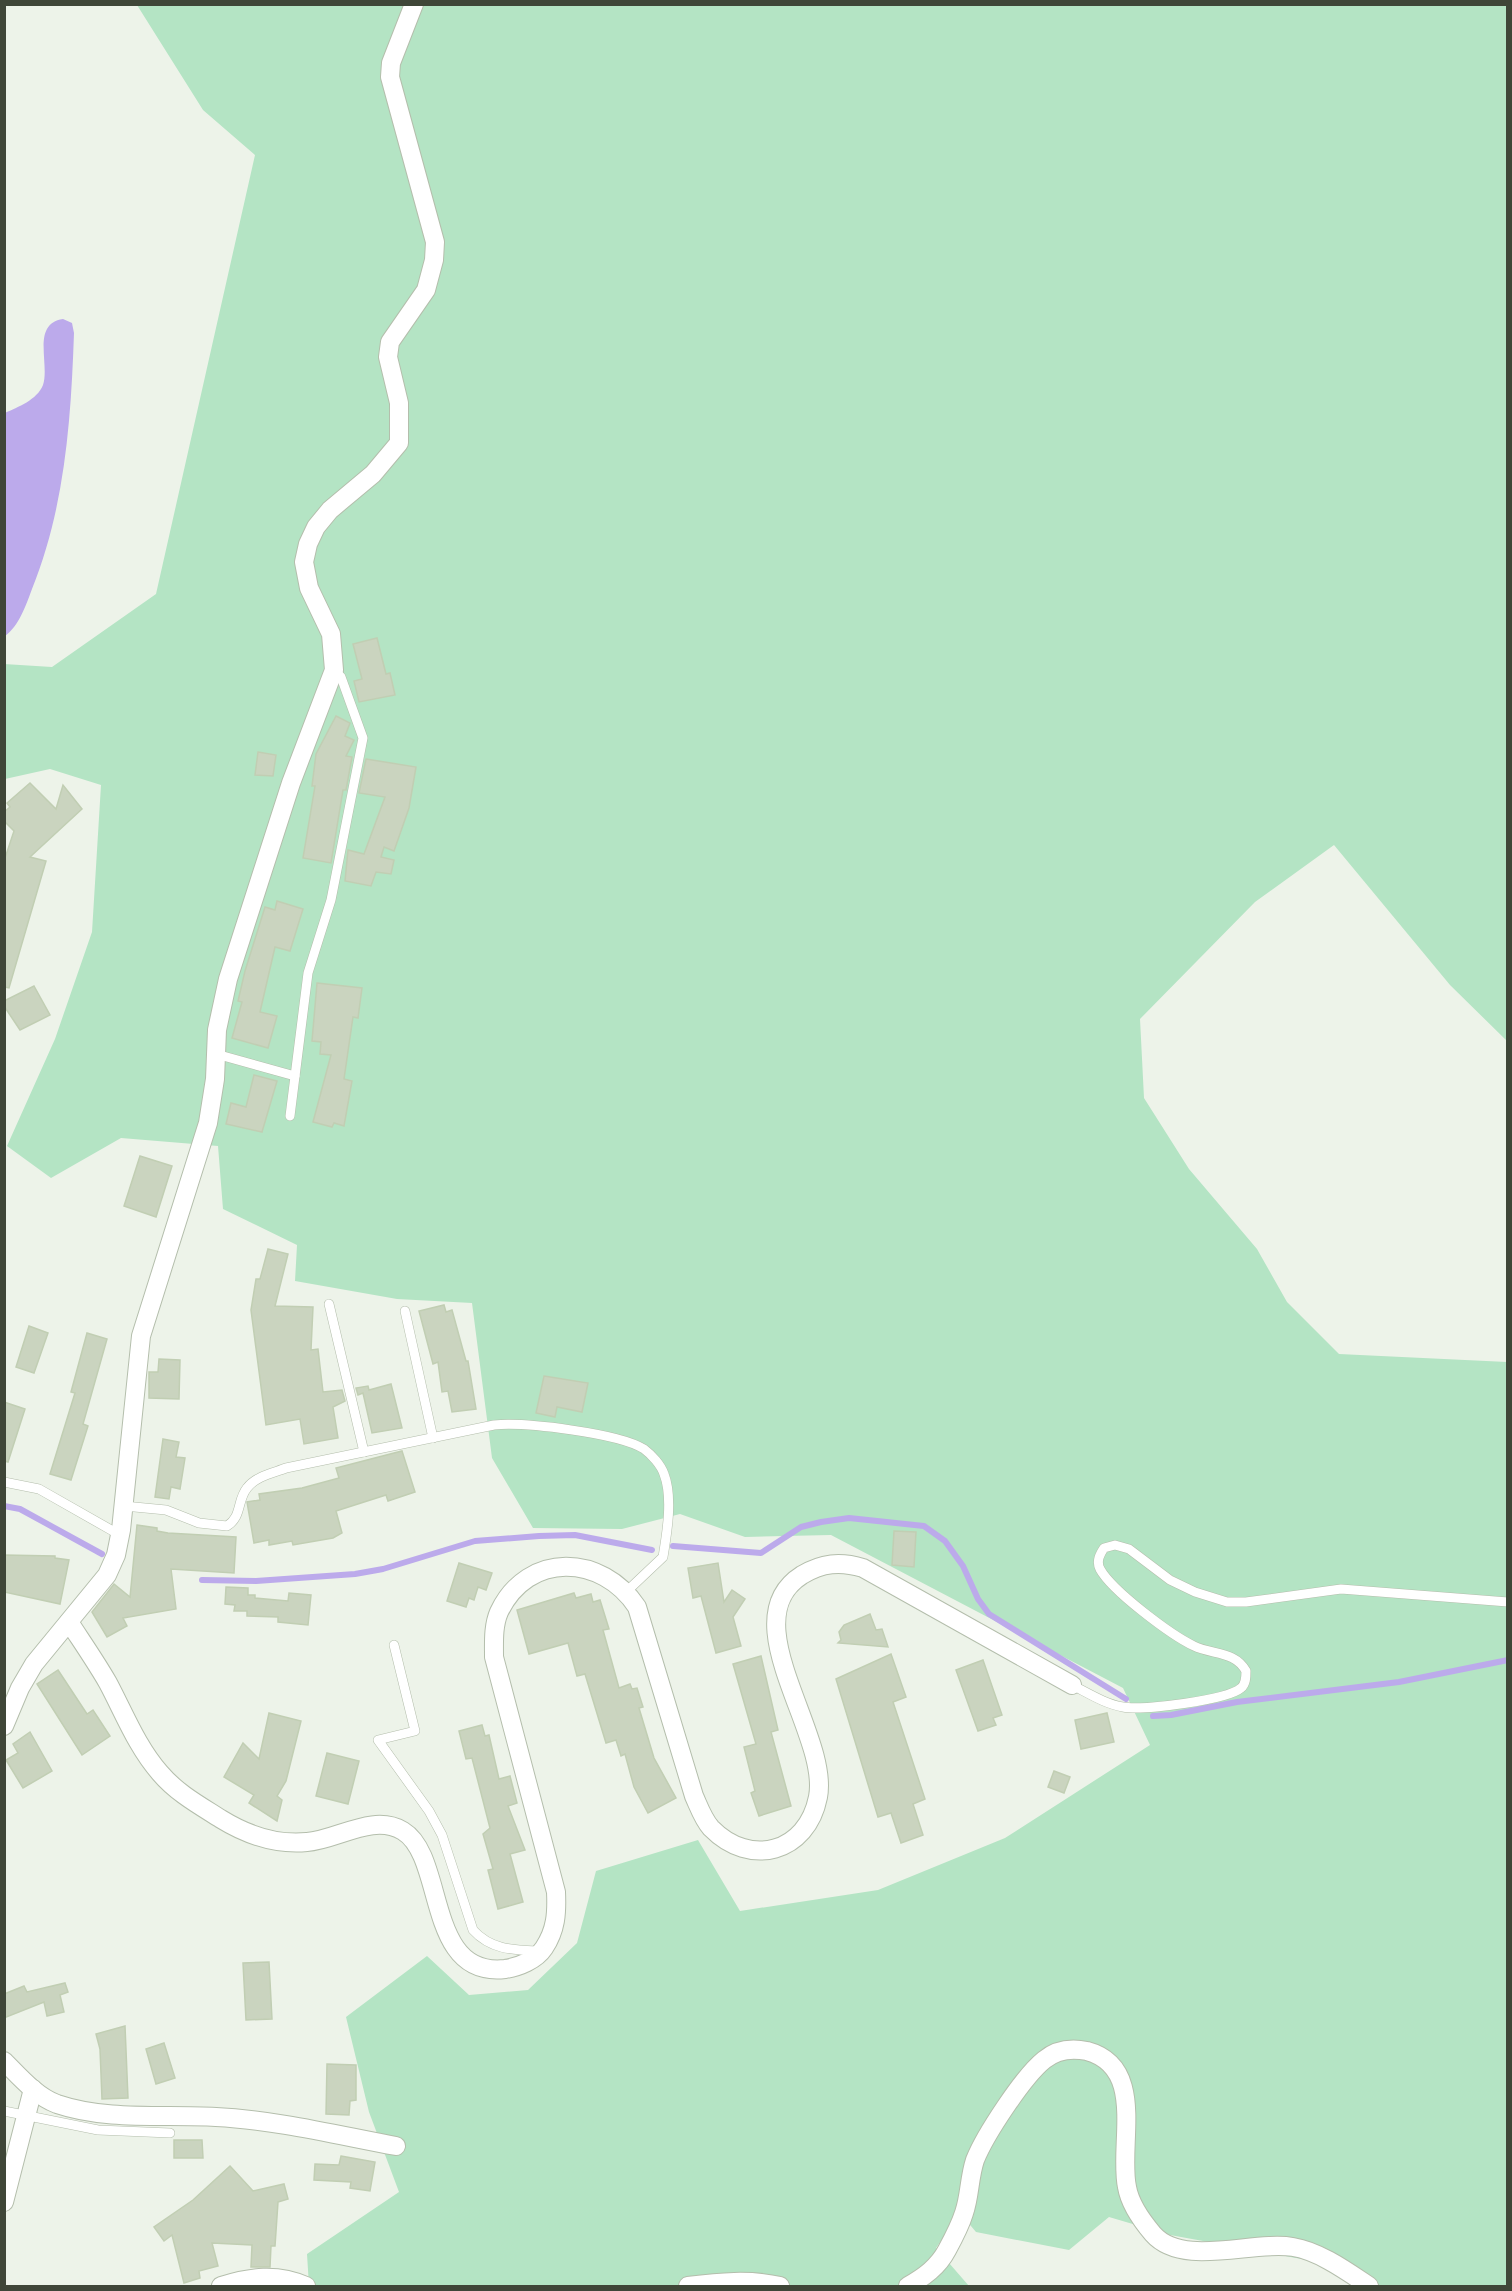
<svg xmlns="http://www.w3.org/2000/svg" width="1512" height="2291" font-family="'Nunito Sans',sans-serif">
  <style>
    .green { fill: #b4e4c4 }
    .water { fill: #bcaaeb }
    .lines { fill: none; stroke-linecap: round; stroke-linejoin: round }
    .stream { stroke: #bcaaeb; stroke-width: 6 }
    .building { fill: #cad4bf; stroke: #c1ceb3; stroke-width: 1.5 }
    .service-casing { stroke: #b4beac; stroke-width: 10 }
    .minor-casing { stroke: #b4beac; stroke-width: 20 }
    .service { stroke: #fff; stroke-width: 9 }
    .minor { stroke: #fff; stroke-width: 18 }
  </style>
  <rect width="100%" height="100%" fill="#edf3e9"/>
  <polygon class="green" points="137,5 1507,5 1507,1041 1450,985 1334,845 1255,902 1140,1019 1144,1098 1189,1169 1257,1249 1287,1302 1339,1354 1507,1362 1507,2286 1368,2286 1351,2268 1170,2235 1109,2217 1069,2250 976,2232 960,2213 936,2248 969,2286 309,2286 307,2254 399,2192 369,2112 346,2017 427,1956 469,1995 528,1990 577,1943 596,1871 698,1840 740,1911 878,1890 1005,1838 1150,1745 1123,1688 831,1535 745,1537 680,1514 622,1529 533,1528 492,1458 472,1303 397,1299 295,1281 297,1245 223,1209 218,1146 121,1138 51,1178 7,1146 55,1039 92,932 101,785 50,769 5,779 4,664 52,667 156,594 255,155 203,110"/>
  <path class="water" d="M63,319L72,323L74,333C71,420 65,507 32,589C26,605 19,626 5,636V413C18,407 37,400 43,385C50,364 31,324 63,319Z"/>
  <g class="lines">
    <g class="stream">
      <polyline points="4,1506 20,1509 102,1554"/>
      <polyline points="673,1546 761,1553 801,1527 821,1522 849,1518 924,1526 945,1541 963,1566 978,1599 989,1614 1126,1699"/>
      <polyline points="202,1580 256,1581 355,1574 383,1569 475,1541 539,1536 575,1535 652,1550"/>
      <polyline points="1153,1716 1171,1715 1237,1702 1399,1682 1508,1660"/>
    </g>
  </g>
  <g class="building">
    <polygon points="377,638 386,674 390,673 395,695 359,702 354,681 362,679 353,644"/>
    <polygon points="336,716 350,723 345,736 354,740 346,756 352,757 346,790 343,790 331,863 303,858 315,786 312,786 316,754"/>
    <polygon points="258,752 276,755 273,776 255,775"/>
    <polygon points="366,759 416,767 409,808 394,851 384,847 381,857 394,860 391,874 376,872 371,886 345,881 348,850 364,854 385,797 359,793"/>
    <polygon points="30,783 56,809 63,785 82,809 30,857 46,861 9,988 4,987 4,861 14,831 4,821 4,812 10,807 7,803"/>
    <polygon points="277,901 303,909 290,951 275,947 260,1012 277,1016 268,1048 232,1038 242,1002 238,1001 245,971 265,907 275,910"/>
    <polygon points="317,983 362,988 358,1018 353,1017 344,1079 352,1081 344,1126 334,1123 332,1127 313,1122 331,1055 320,1054 321,1042 312,1041"/>
    <polygon points="34,986 50,1015 20,1030 4,1006 4,1001"/>
    <polygon points="254,1075 277,1081 262,1132 226,1124 231,1103 246,1107"/>
    <polygon points="140,1156 172,1166 156,1217 124,1206"/>
    <polygon points="268,1249 288,1254 275,1306 313,1307 311,1350 318,1349 323,1392 342,1390 345,1401 333,1407 338,1438 304,1444 300,1419 266,1425 251,1310 256,1279 260,1279"/>
    <polygon points="444,1305 446,1312 452,1310 466,1361 468,1361 476,1409 452,1412 448,1391 442,1392 438,1362 433,1364 419,1311"/>
    <polygon points="29,1326 48,1333 34,1373 16,1367"/>
    <polygon points="87,1333 107,1339 83,1424 88,1426 71,1480 50,1474 75,1393 71,1392"/>
    <polygon points="159,1359 180,1360 179,1399 149,1398 149,1372 158,1372"/>
    <polygon points="544,1376 588,1383 582,1412 557,1407 555,1417 536,1413"/>
    <polygon points="391,1384 402,1428 372,1433 363,1393 358,1395 356,1388 368,1386 369,1390"/>
    <polygon points="4,1402 25,1409 8,1462 4,1461"/>
    <polygon points="163,1439 179,1442 176,1457 185,1458 180,1489 171,1487 169,1499 155,1497"/>
    <polygon points="402,1451 415,1492 388,1501 386,1495 336,1511 342,1533 333,1538 293,1545 292,1541 269,1545 269,1540 254,1543 247,1502 260,1500 259,1494 302,1488 339,1478 336,1468"/>
    <polygon points="137,1525 157,1528 157,1531 168,1533 236,1537 234,1573 171,1569 176,1609 123,1618 127,1626 107,1637 92,1612 114,1584 130,1597"/>
    <polygon points="894,1531 916,1532 914,1567 892,1565"/>
    <polygon points="4,1555 55,1556 55,1558 69,1560 60,1604 4,1592"/>
    <polygon points="459,1563 492,1573 486,1590 478,1587 474,1600 469,1598 466,1607 447,1601"/>
    <polygon points="718,1563 724,1602 732,1590 745,1599 733,1617 741,1646 716,1653 701,1596 693,1598 688,1568"/>
    <polygon points="226,1587 248,1588 248,1595 255,1595 255,1598 288,1601 289,1593 311,1595 308,1625 278,1622 278,1617 247,1616 247,1611 234,1611 235,1605 225,1604"/>
    <polygon points="574,1593 576,1598 591,1594 593,1602 600,1600 609,1629 603,1630 619,1688 630,1684 632,1689 637,1688 643,1707 639,1708 654,1758 676,1798 648,1813 634,1787 625,1754 621,1756 616,1740 606,1743 585,1674 577,1676 568,1643 529,1654 517,1610"/>
    <polygon points="870,1614 876,1630 882,1629 888,1647 838,1643 841,1640 839,1632 844,1625"/>
    <polygon points="891,1654 906,1697 893,1702 925,1799 913,1804 923,1835 901,1843 891,1813 878,1817 836,1679"/>
    <polygon points="761,1656 778,1730 771,1732 791,1806 759,1816 751,1793 755,1791 744,1747 756,1744 733,1664"/>
    <polygon points="983,1660 1002,1715 993,1718 996,1725 978,1731 956,1670"/>
    <polygon points="58,1670 87,1714 93,1710 110,1736 82,1755 37,1684"/>
    <polygon points="269,1713 301,1721 286,1781 277,1796 282,1800 277,1821 249,1803 254,1795 224,1777 243,1743 259,1759"/>
    <polygon points="1107,1713 1114,1742 1081,1749 1075,1720"/>
    <polygon points="482,1725 485,1736 489,1735 499,1779 510,1776 517,1803 508,1806 525,1850 510,1854 523,1902 498,1909 488,1870 493,1869 483,1834 490,1828 472,1758 466,1759 459,1731"/>
    <polygon points="30,1732 52,1771 23,1788 6,1760 18,1753 13,1744"/>
    <polygon points="327,1753 359,1761 348,1804 316,1796"/>
    <polygon points="1054,1771 1070,1777 1064,1793 1048,1787"/>
    <polygon points="269,1962 272,2019 246,2020 243,1963"/>
    <polygon points="65,1983 68,1992 60,1995 64,2012 47,2016 44,2002 4,2018 4,1994 24,1986 27,1992"/>
    <polygon points="125,2026 128,2098 102,2099 100,2049 96,2034"/>
    <polygon points="164,2043 175,2078 156,2084 146,2049"/>
    <polygon points="327,2064 356,2065 356,2100 350,2101 349,2115 326,2114"/>
    <polygon points="174,2140 202,2140 203,2158 174,2158"/>
    <polygon points="341,2156 375,2162 370,2191 350,2188 351,2182 314,2180 315,2164 339,2165"/>
    <polygon points="230,2166 253,2191 284,2184 288,2199 278,2202 275,2246 271,2246 270,2267 251,2267 252,2245 212,2243 218,2266 199,2271 200,2278 184,2283 172,2235 164,2241 154,2227 193,2200"/>
  </g>
  <g class="lines">
    <g class="service-casing">
      <g id="service">
        <polyline points="216,1054 295,1076"/>
        <polyline points="290,1116 308,973 331,900 363,738 341,677 334,670"/>
        <polyline points="329,1304 364,1452"/>
        <polyline points="405,1311 433,1438"/>
        <polyline points="4,1482 39,1489 120,1535"/>
        <path d="M124,1506L166,1510L199,1523L227,1526C242,1517 237,1500 247,1488C256,1476 273,1473 286,1468L494,1425C525,1422 618,1433 644,1449C652,1455 661,1465 664,1474C673,1497 667,1533 663,1557L626,1592"/>
        <path d="M394,1645L415,1731L378,1740L429,1811L442,1835L473,1930C491,1950 514,1950 539,1951"/>
        <path d="M1072,1685C1088,1693 1105,1704 1123,1707C1142,1711 1227,1700 1241,1688C1246,1684 1246,1677 1246,1671C1235,1651 1213,1655 1194,1646C1171,1635 1112,1591 1100,1569C1096,1561 1100,1554 1104,1548L1115,1545L1129,1549L1170,1580L1195,1592L1227,1602H1246L1341,1589L1508,1602"/>
        <polyline points="4,2111 98,2130 170,2133"/>
      </g>
    </g>
    <g class="minor-casing">
      <g id="minor">
        <path d="M69,1622C82,1642 96,1662 108,1683C124,1713 137,1747 160,1773C177,1793 199,1805 221,1819C247,1835 276,1845 307,1842C337,1840 373,1813 403,1831C446,1857 425,1978 505,1969C519,1967 536,1960 544,1948C556,1930 557,1913 556,1892L494,1657C494,1642 493,1626 499,1612C528,1551 602,1554 637,1607L694,1796C699,1807 703,1819 711,1828C750,1868 807,1853 818,1797C830,1734 731,1620 802,1575C822,1563 840,1561 863,1568L1072,1685"/>
        <polyline points="4,1726 20,1688 34,1664 107,1575 116,1555 121,1530 141,1336 208,1123 215,1079 217,1030 228,979 291,783 334,670 331,634 309,588 304,562 308,544 316,527 330,510 373,474 399,443 399,403 388,357 390,342 426,290 434,260 435,242 390,77 391,63 414,4"/>
        <path d="M4,2061C20,2077 36,2096 57,2104C107,2121 164,2114 216,2117C276,2120 337,2135 396,2146"/>
        <polyline points="4,2202 33,2089"/>
        <path d="M221,2286C250,2277 277,2273 306,2286"/>
        <path d="M688,2286C719,2282 750,2279 780,2286"/>
        <path d="M908,2286C924,2277 938,2267 947,2250C953,2239 960,2226 964,2213C970,2196 969,2178 975,2160C985,2135 1023,2077 1044,2060C1056,2050 1072,2048 1087,2051C1147,2067 1118,2145 1127,2187C1130,2205 1142,2221 1153,2234C1183,2268 1253,2240 1293,2247C1319,2251 1348,2272 1369,2286"/>
      </g>
    </g>
    <use href="#service" class="service"/>
    <use href="#minor" class="minor"/>
  </g>
  <rect width="1512" height="2291" fill="none" stroke="#3f4638" stroke-width="12"/>
</svg>
